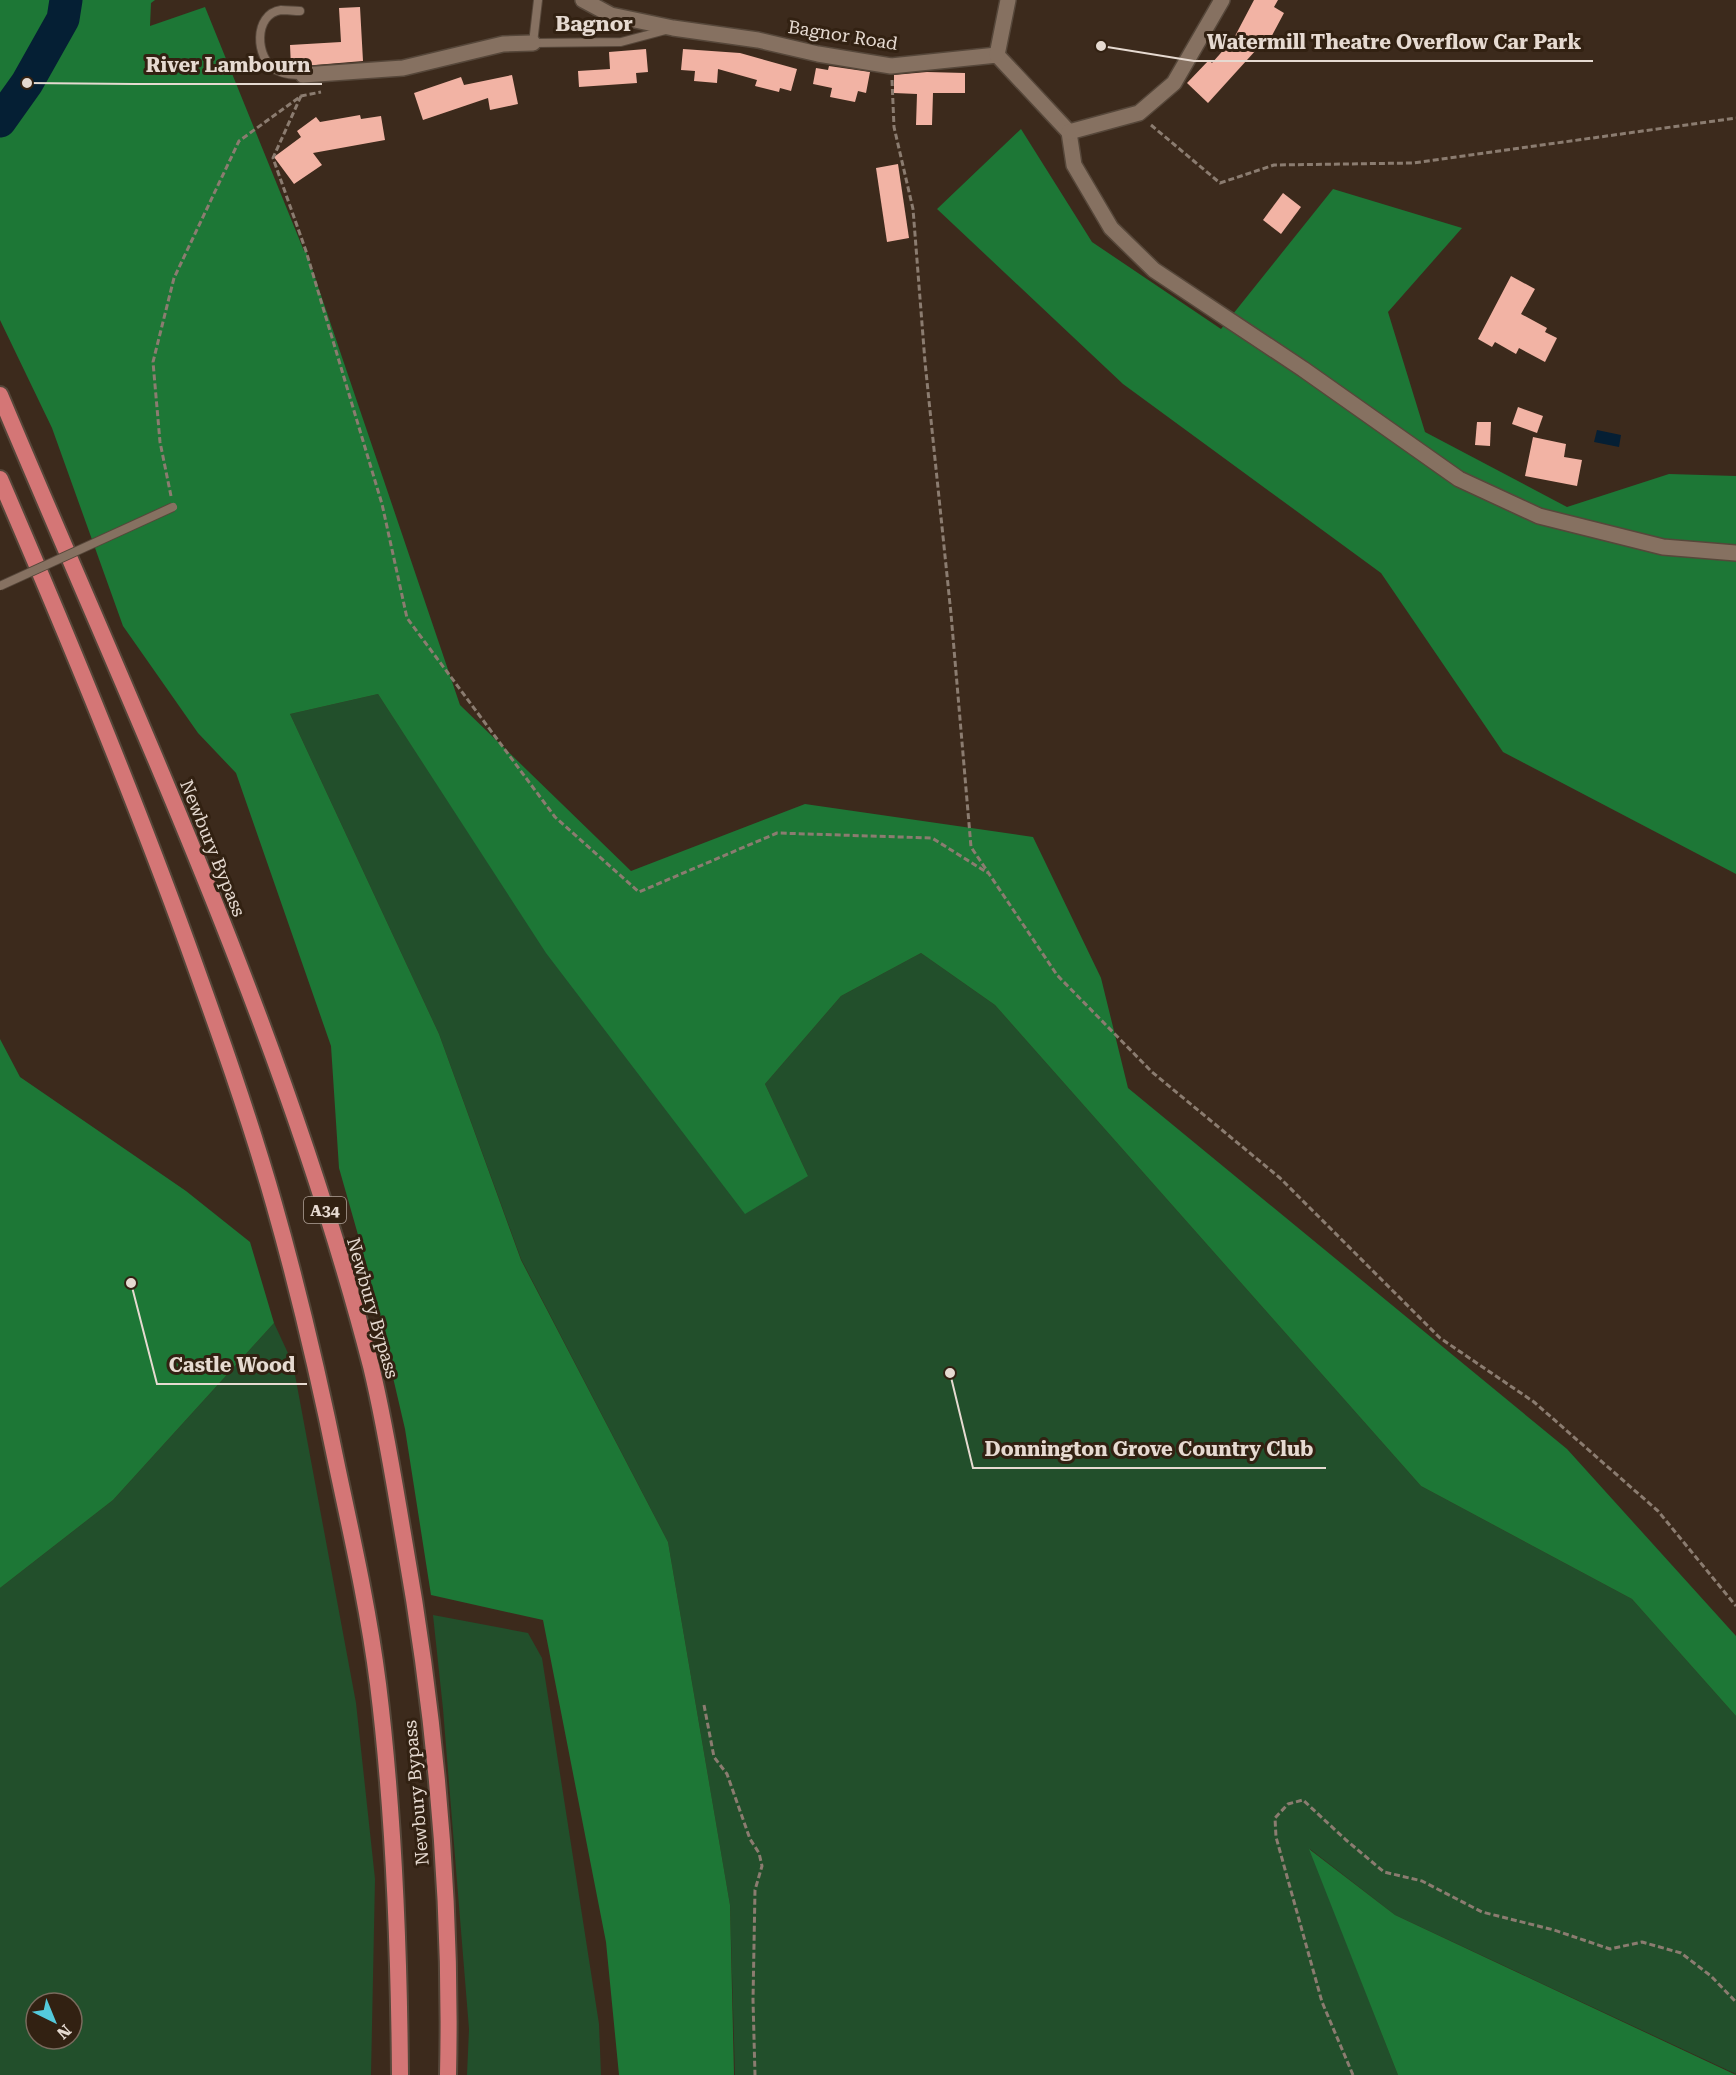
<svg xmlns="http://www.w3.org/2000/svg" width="1736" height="2075" font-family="'Roboto Serif',serif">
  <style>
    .green { fill: #224f2b; fill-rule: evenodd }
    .forest { fill: #1d7736 }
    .water { fill: #051f34 }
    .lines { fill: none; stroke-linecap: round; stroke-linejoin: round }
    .river { stroke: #051f34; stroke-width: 33 }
    .building { fill: #f2b3a4 }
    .service-casing { stroke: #56473a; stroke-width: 10 }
    .minor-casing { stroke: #56473a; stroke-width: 18 }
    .trunk-casing { stroke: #56473a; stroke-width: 20 }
    .path { stroke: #8b7c70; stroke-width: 3; stroke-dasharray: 6 3; stroke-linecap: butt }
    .service { stroke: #867161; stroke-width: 8 }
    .minor { stroke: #867161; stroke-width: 15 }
    .trunk { stroke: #d47676; stroke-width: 16 }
    .service-bridge-casing { stroke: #56473a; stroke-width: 10; stroke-linecap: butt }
    .service-bridge { stroke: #867161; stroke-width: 8 }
    .labels { text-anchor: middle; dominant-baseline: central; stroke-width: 6; stroke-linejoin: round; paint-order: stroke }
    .shield { fill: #322112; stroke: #b0a298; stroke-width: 1.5 }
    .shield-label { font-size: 16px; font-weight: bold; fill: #e6dad1 }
    .street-label { font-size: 18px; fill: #e6dad1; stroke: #322112 }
    .quarter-label { font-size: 21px; font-weight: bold; fill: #e6dad1; stroke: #322112 }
    .leader { fill: none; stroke: #e6dad1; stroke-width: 2 }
    .callout-dot { fill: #e6dad1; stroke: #322112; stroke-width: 2 }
    .callout-label { font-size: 20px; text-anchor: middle; font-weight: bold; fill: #e6dad1; stroke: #322112; stroke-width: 6; stroke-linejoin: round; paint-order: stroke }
  </style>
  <rect width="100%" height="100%" fill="#3c2a1c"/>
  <g class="green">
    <polygon points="378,694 547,953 808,1176 765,1084 841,996 921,953 995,1005 1421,1486 1632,1599 1736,1716 1736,2074 1395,1915 1310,1849 1398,2075 735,2075 730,1905 668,1542 521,1259 439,1034 290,714"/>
    <path d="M274,1323L293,1364L356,1703L375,1879L371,2075H0V1588L113,1500ZM36,2003H72V2039H36Z"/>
    <polygon points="433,1615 528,1633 542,1658 599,2024 601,2075 467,2075 469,2029 443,1709"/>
  </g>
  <g class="forest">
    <polygon points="0,0 155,0 151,3 150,26 205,7 304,251 306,251 460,705 631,871 805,804 1033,837 1101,978 1128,1088 1567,1449 1736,1636 1736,1716 1632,1599 1421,1486 995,1005 921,953 841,996 765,1084 808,1176 745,1214 546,953 378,694 290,714 439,1034 521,1260 668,1542 730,1905 734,2075 619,2075 606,1942 543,1620 431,1595 405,1429 368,1270 339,1168 331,1046 236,773 198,733 123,626 52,428 0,320"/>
    <polygon points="1021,129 1092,242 1221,329 1333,189 1462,228 1388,312 1425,432 1567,507 1669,474 1736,476 1736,874 1503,752 1381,573 1123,384 937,209"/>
    <polygon points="0,1039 20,1077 186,1191 250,1242 274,1323 113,1500 0,1588"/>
    <polygon points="1309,1849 1395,1915 1736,2075 1398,2075"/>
  </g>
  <polygon class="water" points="1597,430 1621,435 1619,447 1594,442"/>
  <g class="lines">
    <polyline class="river" points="0,121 27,83 63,19 66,0"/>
  </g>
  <g class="building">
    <polygon points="1254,0 1278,0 1274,7 1284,13 1269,41 1266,39 1208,103 1187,83 1209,60 1212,63 1234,38"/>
    <polygon points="360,7 363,61 291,67 290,45 341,42 339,8"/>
    <polygon points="646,49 648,72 636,73 637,83 579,87 578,71 610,69 609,52"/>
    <polygon points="683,49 740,53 797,69 791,91 780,88 779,92 755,86 757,80 718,69 717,83 694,81 695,71 681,70"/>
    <polygon points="829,66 870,72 866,93 858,91 855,102 830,97 832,88 813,84 816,68 828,70"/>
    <polygon points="927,72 965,73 965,93 933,93 932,125 916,125 917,94 894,93 894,75"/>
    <polygon points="512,75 518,104 490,110 488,98 423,120 414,93 461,77 464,85"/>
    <polygon points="360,115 361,119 381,116 385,140 313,153 322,165 294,184 274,157 301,137 297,131 316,117 320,122"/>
    <polygon points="898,164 909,238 887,242 876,168"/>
    <polygon points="1283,193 1301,207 1281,234 1263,220"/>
    <polygon points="1511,276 1535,289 1521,314 1547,328 1545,332 1557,338 1545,362 1519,348 1516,354 1495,342 1492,347 1478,339"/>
    <polygon points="1518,407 1543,416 1537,433 1512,424"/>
    <polygon points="1477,422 1491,422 1490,446 1475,445"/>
    <polygon points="1533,437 1566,444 1564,457 1582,460 1577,486 1525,476"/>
  </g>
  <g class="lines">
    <g class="service-casing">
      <g id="service">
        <polyline points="538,0 533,43 621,42 666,30"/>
        <path d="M300,11C294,11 287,10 281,10C253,14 255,59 276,70C285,75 294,75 303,75"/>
      </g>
    </g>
    <g class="minor-casing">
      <g id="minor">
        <polyline points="583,0 611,15 673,28 758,40 818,54 891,66 997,55 1069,132"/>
        <polyline points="997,55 1008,0"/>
        <polyline points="303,75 403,68 503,44 533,43"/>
        <polyline points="1069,132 1074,165 1111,228 1154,270 1303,369 1459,479 1539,516 1663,547 1736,553"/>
        <polyline points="1069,132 1139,113 1174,83 1222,0"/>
      </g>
    </g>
    <g class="trunk-casing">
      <g id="trunk">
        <path d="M0,395C134,714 284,1030 371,1366C385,1423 394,1482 404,1540C435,1714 452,1898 448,2075"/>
        <path d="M0,479C66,632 130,786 187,943C218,1029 249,1116 274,1204C299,1292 320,1382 338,1471C353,1541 369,1613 378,1684C394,1813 399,1945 400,2075"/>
      </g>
    </g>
    <g class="path">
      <polyline points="892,80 894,127 913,209 925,362 951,614 971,847 1057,975 1152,1072 1280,1178 1440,1338 1534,1402 1658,1511 1736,1606"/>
      <polyline points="301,96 273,158 306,251 382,504 407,618 555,817 639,892 777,833 932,838 988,873"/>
      <polyline points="1151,125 1220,183 1274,165 1413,163 1736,118"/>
      <polyline points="171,496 160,442 153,362 174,278 239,141 301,96 321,92"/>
      <polyline points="704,1705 714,1757 727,1774 750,1839 759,1853 762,1866 755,1890 753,2000 755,2075"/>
      <polyline points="1353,2075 1322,2002 1276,1837 1275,1818 1288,1804 1303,1800 1346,1840 1384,1872 1422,1881 1482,1912 1554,1930 1610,1949 1642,1942 1681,1953 1711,1976 1736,2002"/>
    </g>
    <use href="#service" class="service"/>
    <use href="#minor" class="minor"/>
    <use href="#trunk" class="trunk"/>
    <g class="service-bridge-casing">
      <polyline id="service-bridge" points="0,586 173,507"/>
    </g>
    <use href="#service-bridge" class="service-bridge"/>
  </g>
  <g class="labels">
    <rect class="shield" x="304" y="1197" width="42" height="26" rx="4.5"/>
    <g class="shield-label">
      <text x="325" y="1210">A34</text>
    </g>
    <g class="street-label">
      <text transform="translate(843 35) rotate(9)">Bagnor Road</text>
      <text transform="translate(213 848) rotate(68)">Newbury Bypass</text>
      <text transform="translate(373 1308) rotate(74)">Newbury Bypass</text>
      <text transform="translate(416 1793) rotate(-95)">Newbury Bypass</text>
    </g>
    <g class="quarter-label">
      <text x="594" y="24">Bagnor</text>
    </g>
  </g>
  <path class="leader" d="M1101 46L1194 61H1593M27 83L134 84H322M131 1283L157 1384H307M950 1373L973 1468H1326"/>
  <g class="callout-dot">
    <circle cx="1101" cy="46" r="6"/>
    <circle cx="27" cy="83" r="6"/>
    <circle cx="131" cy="1283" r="6"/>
    <circle cx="950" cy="1373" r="6"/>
  </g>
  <g class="callout-label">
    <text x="1394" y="49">Watermill Theatre Overflow Car Park</text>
    <text x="228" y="72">River Lambourn</text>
    <text x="232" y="1372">Castle Wood</text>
    <text x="1149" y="1456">Donnington Grove Country Club</text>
  </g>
  <g transform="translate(54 2021) rotate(137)"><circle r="28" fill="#322112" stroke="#7a6b5e" stroke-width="1.5"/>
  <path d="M0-4.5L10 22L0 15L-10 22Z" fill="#54cadc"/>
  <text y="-9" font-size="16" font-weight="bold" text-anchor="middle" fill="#e6dad1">N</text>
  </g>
</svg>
